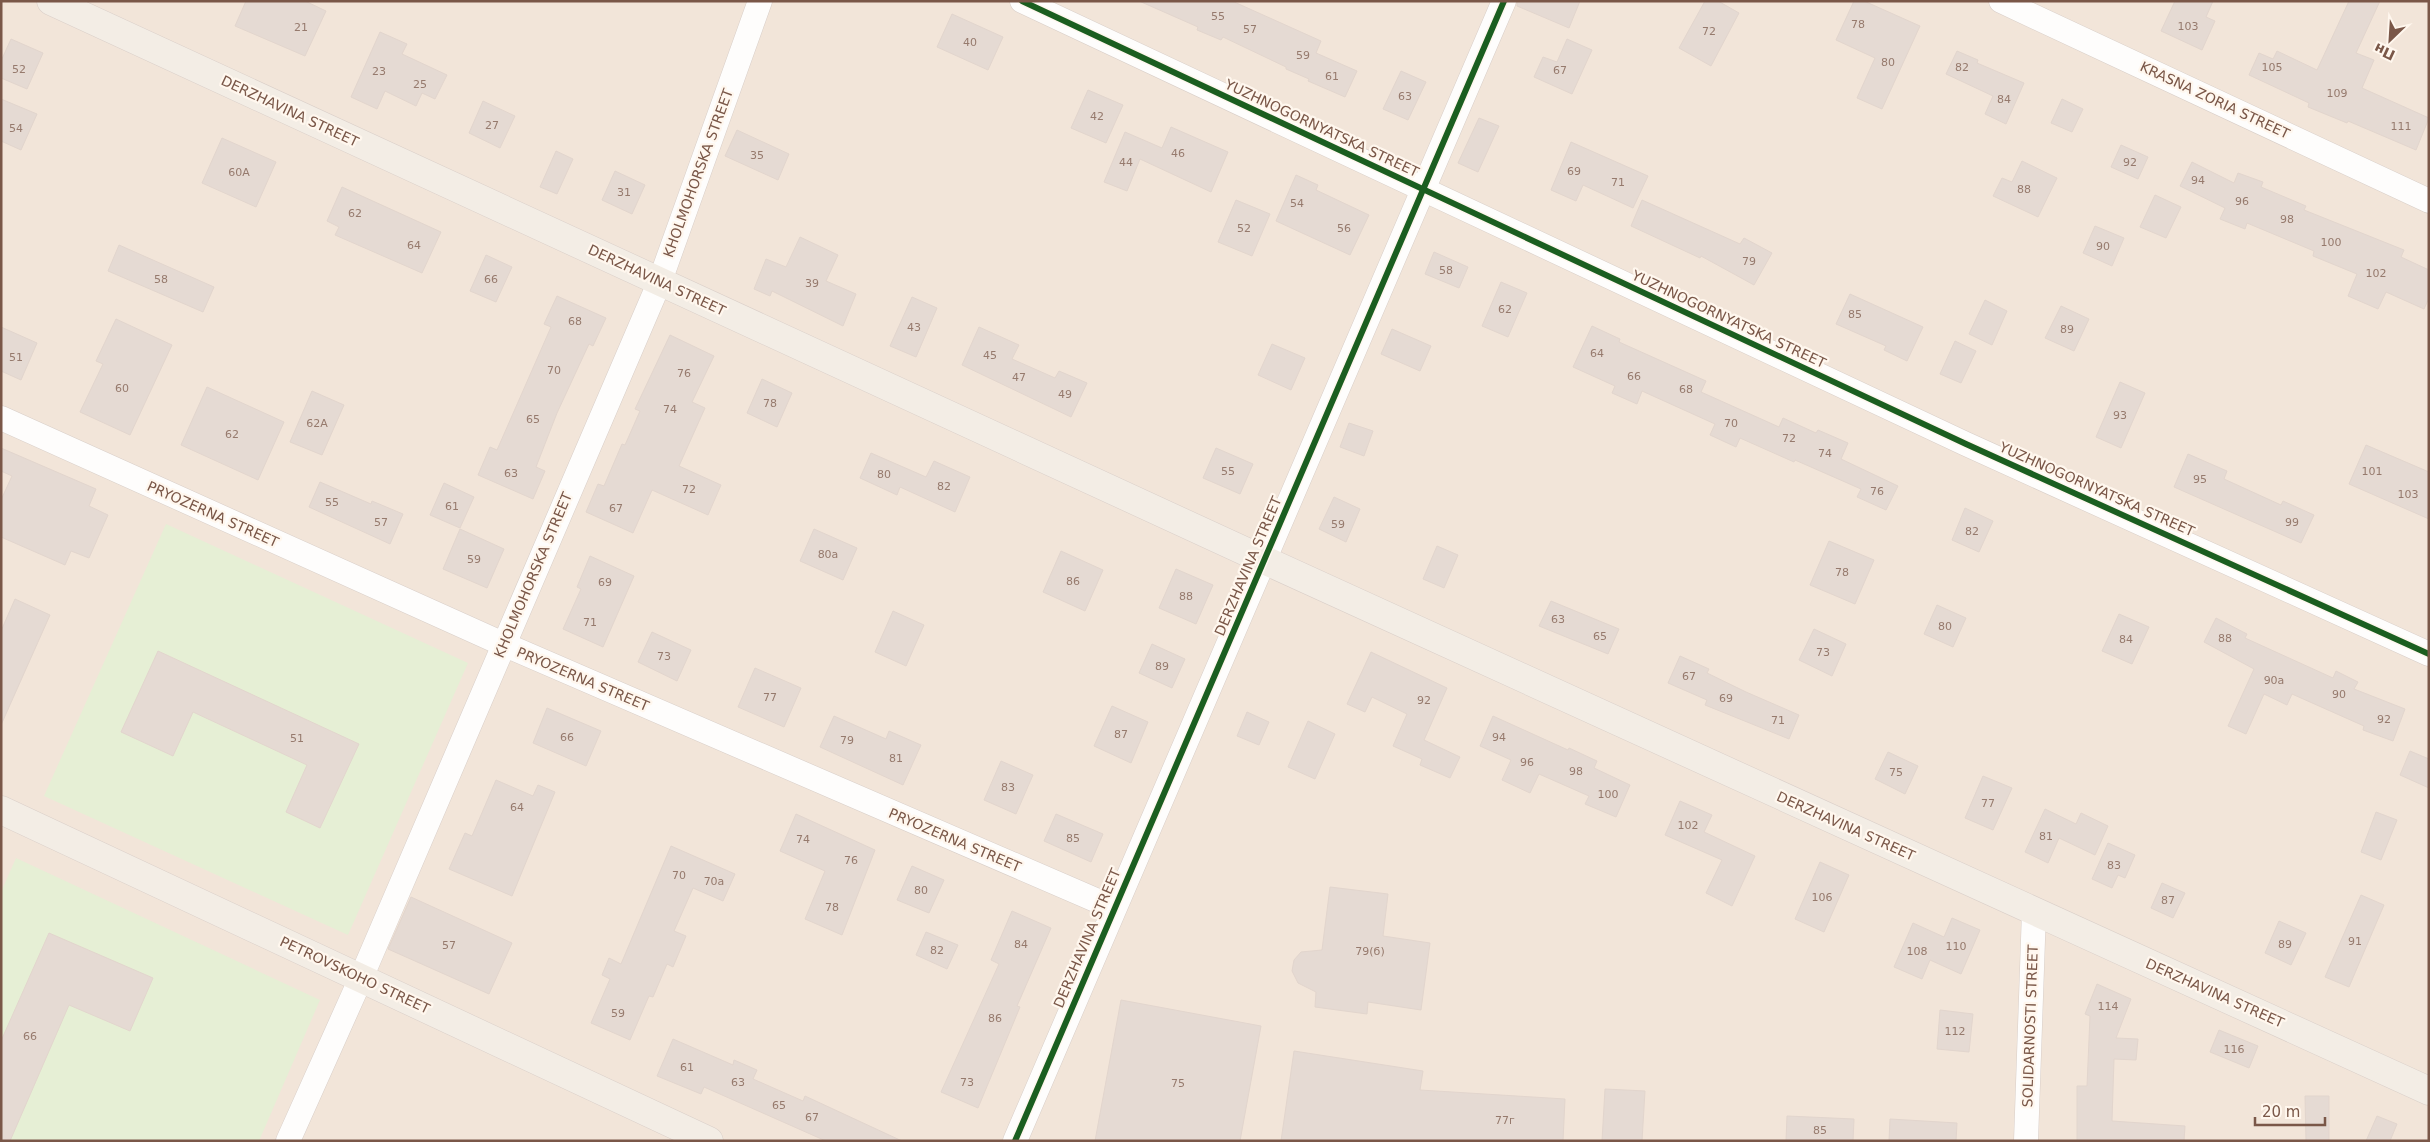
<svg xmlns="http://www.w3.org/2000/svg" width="2430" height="1142" font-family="'DejaVu Sans',sans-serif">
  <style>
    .residential { fill: #f2e5d9 }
    .green { fill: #e6efd5 }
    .building { fill: #e5dad3; stroke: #e2d5cd }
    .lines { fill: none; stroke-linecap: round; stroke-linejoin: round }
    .minor-casing { stroke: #d8cec8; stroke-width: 25 }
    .major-casing { stroke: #dacfc9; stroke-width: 29 }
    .minor { stroke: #fefdfc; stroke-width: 24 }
    .major { stroke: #f3ede5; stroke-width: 28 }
    .cycleway-casing { stroke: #fff7ee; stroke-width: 9 }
    .cycleway { stroke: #1b5e20; stroke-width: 6 }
    .labels { text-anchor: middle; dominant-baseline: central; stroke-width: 4.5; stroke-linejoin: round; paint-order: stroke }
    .number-label { font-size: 11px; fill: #967a6d }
    .street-label { font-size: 14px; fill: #7a5748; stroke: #fff7ee }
  </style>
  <rect width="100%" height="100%" fill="#f8f2ec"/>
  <rect class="residential" x="1" y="1" width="2428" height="1140"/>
  <g class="green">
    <polygon points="166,524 468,663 348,935 44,796"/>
    <polygon points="16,858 320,1000 259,1141 9,1141 1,1137 1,892"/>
  </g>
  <g class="building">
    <polygon points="246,1 305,1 326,11 305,56 235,26"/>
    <polygon points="1139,1 1232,1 1321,41 1316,53 1357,71 1345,97 1308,81 1309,79 1286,69 1286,67 1223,37 1221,40 1197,30 1198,27"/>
    <polygon points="1517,1 1580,1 1569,28 1517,6"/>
    <polygon points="1705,1 1718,1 1739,13 1711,66 1679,48"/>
    <polygon points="1854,1 1864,1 1920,26 1882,109 1857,98 1875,58 1836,40"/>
    <polygon points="2175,1 2213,1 2206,17 2215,21 2202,50 2161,31"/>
    <polygon points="2349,1 2380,1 2356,53 2374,60 2362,88 2429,118 2416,150 2348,121 2347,123 2308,107 2309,103 2249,75 2259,53 2273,59 2277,51 2317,70"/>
    <polygon points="952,14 1003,37 988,70 937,47"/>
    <polygon points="380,32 407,44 402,54 447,75 435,99 422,93 416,106 385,91 377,109 351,97"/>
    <polygon points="11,39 43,53 27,89 1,78 1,61"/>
    <polygon points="1567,39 1592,50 1572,94 1534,77 1543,57 1557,62"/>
    <polygon points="1957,51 1978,60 1977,63 2024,83 2006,124 1985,114 1993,96 1946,74"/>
    <polygon points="1401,71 1426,82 1408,120 1383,109"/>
    <polygon points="1088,90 1123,105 1106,143 1071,128"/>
    <polygon points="1,99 37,114 21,150 1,141"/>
    <polygon points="2062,99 2083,109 2072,132 2051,123"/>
    <polygon points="483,101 515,116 500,148 469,133"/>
    <polygon points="1479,118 1499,126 1478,172 1458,163"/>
    <polygon points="1171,127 1228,152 1211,192 1140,159 1127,191 1104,182 1125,132 1162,148"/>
    <polygon points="737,130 789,154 778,180 725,156"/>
    <polygon points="222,138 276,162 256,207 202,183"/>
    <polygon points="1571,142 1648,176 1633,208 1583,185 1576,201 1551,190"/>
    <polygon points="2121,145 2148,157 2138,179 2111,167"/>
    <polygon points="556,151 573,159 557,194 540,187"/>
    <polygon points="2022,161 2057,178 2038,217 1993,196 2002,178 2012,182"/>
    <polygon points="2192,162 2234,183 2238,173 2263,182 2261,187 2306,206 2304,210 2404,250 2401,257 2429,270 2429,298 2424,309 2386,292 2378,309 2348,296 2357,274 2313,256 2314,251 2247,223 2245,229 2220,219 2225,208 2180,186"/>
    <polygon points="615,171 645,185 632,214 602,200"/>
    <polygon points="1296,175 1318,185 1316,190 1369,215 1350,255 1276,221"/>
    <polygon points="342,187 441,232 422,273 335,235 339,227 327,221"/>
    <polygon points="2155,195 2181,207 2166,238 2140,227"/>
    <polygon points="1236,200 1270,214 1252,256 1218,242"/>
    <polygon points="1642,200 1740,244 1744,238 1772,253 1754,285 1701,256 1700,258 1631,226"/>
    <polygon points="2095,226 2124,238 2112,266 2083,253"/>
    <polygon points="800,237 838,255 826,281 856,294 843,326 772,291 770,296 754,289 766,259 786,267"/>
    <polygon points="119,245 214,287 203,312 108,271"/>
    <polygon points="1434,252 1468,267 1459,288 1425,274"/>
    <polygon points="486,255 512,267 496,302 470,291"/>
    <polygon points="1501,282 1527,293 1508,337 1482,326"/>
    <polygon points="1850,294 1923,327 1907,361 1884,350 1886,346 1836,324"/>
    <polygon points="557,296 606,318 593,346 589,344 557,413 536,467 545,471 533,499 478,475 490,447 497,450 551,327 544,324"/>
    <polygon points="912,297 937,308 916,357 890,346"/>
    <polygon points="1985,300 2007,311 1992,345 1969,334"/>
    <polygon points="2061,306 2089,319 2074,351 2045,338"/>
    <polygon points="116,319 172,345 130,435 80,412 103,364 96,361"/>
    <polygon points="1592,326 1620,339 1619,342 1706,381 1701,392 1779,427 1783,418 1816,433 1818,430 1848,443 1841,459 1898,486 1886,510 1857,497 1861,489 1795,460 1794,462 1740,438 1736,447 1710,435 1715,424 1642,391 1637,404 1612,393 1615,386 1573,367"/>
    <polygon points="1,327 37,343 21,380 1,371"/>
    <polygon points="979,327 1019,345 1012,359 1055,378 1059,371 1087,383 1071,417 962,365"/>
    <polygon points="1392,329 1431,346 1420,371 1381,354"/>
    <polygon points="670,335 714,356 692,402 705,408 679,466 721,485 708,515 652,490 633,533 586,512 598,484 604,486 622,444 625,445 640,411 635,409"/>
    <polygon points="1955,341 1976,351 1961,383 1940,374"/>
    <polygon points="1272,344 1305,358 1291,390 1258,375"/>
    <polygon points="762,379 792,393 777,427 747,413"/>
    <polygon points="2120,382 2145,393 2121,448 2096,437"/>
    <polygon points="207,387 284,422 258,480 181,445"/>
    <polygon points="312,391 344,405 322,455 290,442"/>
    <polygon points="1349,423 1373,431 1364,456 1340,447"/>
    <polygon points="2366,445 2429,472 2429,519 2349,484"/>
    <polygon points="1,448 96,489 89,506 108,515 89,558 71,551 65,565 1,537 1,500 12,476 1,471"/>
    <polygon points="1216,448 1253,464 1240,494 1203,478"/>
    <polygon points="871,453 926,477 934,461 970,477 955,512 900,487 897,495 860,478"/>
    <polygon points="2188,454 2227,471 2224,479 2281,505 2283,501 2314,515 2301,543 2174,487"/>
    <polygon points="320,482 371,504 372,501 403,514 390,544 309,507"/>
    <polygon points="444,483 474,497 460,528 430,515"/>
    <polygon points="1334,497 1360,509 1346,542 1319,529"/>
    <polygon points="1965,508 1993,521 1979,552 1952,540"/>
    <polygon points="460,529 504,549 487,588 443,569"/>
    <polygon points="814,529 857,548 843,580 800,561"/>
    <polygon points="1829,541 1874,560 1855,604 1810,585"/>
    <polygon points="1437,546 1458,555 1444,588 1423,579"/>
    <polygon points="1061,551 1103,570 1085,611 1043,592"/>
    <polygon points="590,556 634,576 603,647 563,629 581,589 577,587"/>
    <polygon points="1176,569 1213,585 1196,624 1159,608"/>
    <polygon points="15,599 50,615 1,725 1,631"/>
    <polygon points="1551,601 1619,629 1608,654 1539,626"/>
    <polygon points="1937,605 1966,618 1953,647 1924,634"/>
    <polygon points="893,611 924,625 906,666 875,652"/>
    <polygon points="2119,614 2149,627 2132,664 2102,651"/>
    <polygon points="2216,618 2247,634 2245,638 2333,678 2336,671 2358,682 2354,689 2405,709 2393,741 2363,730 2364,726 2292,694 2287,705 2264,694 2246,734 2228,726 2254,669 2204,642"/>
    <polygon points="1814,629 1846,644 1832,676 1799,660"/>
    <polygon points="652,632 691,650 677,681 638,662"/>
    <polygon points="1152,644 1185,659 1172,688 1139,673"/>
    <polygon points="158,651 359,744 320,828 286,812 307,765 193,712 173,756 121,732"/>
    <polygon points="1371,652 1447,688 1424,740 1460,757 1450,778 1420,765 1422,759 1393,746 1407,714 1372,697 1365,712 1347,704"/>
    <polygon points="1680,656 1709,669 1707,673 1746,692 1799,715 1789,739 1705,705 1707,700 1668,683"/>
    <polygon points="755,668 801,688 784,727 738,707"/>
    <polygon points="1112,706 1148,722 1131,763 1094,746"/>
    <polygon points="547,708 601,731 586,766 533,743"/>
    <polygon points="1247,712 1269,722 1259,745 1237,736"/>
    <polygon points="834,716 886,739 889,731 921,745 903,785 820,747"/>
    <polygon points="1493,716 1568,750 1569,748 1597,761 1594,768 1630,785 1616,817 1585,804 1589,796 1539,774 1530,793 1502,780 1511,760 1480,746"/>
    <polygon points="1308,721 1335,734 1315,779 1288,767"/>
    <polygon points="2410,751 2429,759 2429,788 2400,775"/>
    <polygon points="1888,752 1918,766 1905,794 1875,779"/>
    <polygon points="1001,761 1033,775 1016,814 984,800"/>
    <polygon points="1983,776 2012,788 1993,830 1965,818"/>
    <polygon points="496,780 533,796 538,785 555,792 512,896 449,869 465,833 472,836"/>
    <polygon points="1680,801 1712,815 1704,832 1755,856 1732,906 1706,893 1722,860 1665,835"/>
    <polygon points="2045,809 2076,824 2081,813 2108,826 2095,855 2059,838 2048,863 2025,852"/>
    <polygon points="2376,812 2397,820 2381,860 2361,852"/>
    <polygon points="796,814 875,850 842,935 805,919 825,871 780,851"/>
    <polygon points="1056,814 1103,834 1091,862 1044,841"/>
    <polygon points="2108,843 2135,855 2125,878 2118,875 2112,888 2092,879"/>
    <polygon points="671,846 735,874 723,901 693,888 674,931 686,936 673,967 667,964 653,997 649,996 630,1040 591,1023 610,979 602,975 609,958 621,964"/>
    <polygon points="1820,862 1849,875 1824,932 1795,919"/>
    <polygon points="912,866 944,880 929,913 897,900"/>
    <polygon points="2162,883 2185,893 2173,918 2151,908"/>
    <polygon points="1330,887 1388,894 1383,936 1430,943 1421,1010 1368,1002 1367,1014 1315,1007 1316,992 1298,983 1292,971 1294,960 1301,952 1322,950"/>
    <polygon points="2361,895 2384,905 2349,987 2325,977"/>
    <polygon points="411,897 512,943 489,994 388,949"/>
    <polygon points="1012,911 1051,928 1017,1006 1020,1007 978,1108 941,1092 999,964 991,960"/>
    <polygon points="1952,918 1980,930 1961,974 1930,960 1922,979 1894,967 1913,923 1944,937"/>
    <polygon points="2279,921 2306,933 2291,965 2265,953"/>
    <polygon points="926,932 958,945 947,969 916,955"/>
    <polygon points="49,933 153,978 130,1031 69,1005 10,1141 1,1141 1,1041"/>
    <polygon points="2097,984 2131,999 2116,1038 2138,1039 2136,1060 2114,1059 2112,1121 2185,1126 2184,1141 2077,1141 2077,1086 2087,1086 2090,1016 2085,1014"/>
    <polygon points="1121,1000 1261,1026 1240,1141 1095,1141"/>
    <polygon points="1940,1010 1973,1014 1969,1052 1937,1049"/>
    <polygon points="2219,1030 2258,1046 2249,1068 2210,1052"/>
    <polygon points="673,1039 733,1065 734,1060 757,1070 753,1079 803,1101 805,1096 902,1141 826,1141 704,1087 701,1094 657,1076"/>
    <polygon points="1294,1051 1423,1071 1420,1090 1565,1099 1563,1141 1281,1141"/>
    <polygon points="1605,1089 1645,1091 1642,1141 1602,1141"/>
    <polygon points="2305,1096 2329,1096 2329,1141 2306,1141"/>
    <polygon points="1787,1116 1854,1119 1853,1141 1786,1141"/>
    <polygon points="2377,1116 2397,1124 2390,1141 2366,1141"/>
    <polygon points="1890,1119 1957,1123 1956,1141 1889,1141"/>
  </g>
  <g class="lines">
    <g class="minor-casing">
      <g id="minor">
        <polyline points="1022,1 1966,444 2429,654"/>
        <polyline points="2001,1 2429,201"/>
        <polyline points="1,418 503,644 1114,908"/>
        <polyline points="288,1141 361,978 660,281 760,1"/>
        <polyline points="1015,1141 1504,1"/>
        <polyline points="2026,1141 2034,911"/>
      </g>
    </g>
    <g class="major-casing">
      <g id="major">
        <polyline points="51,1 1264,560 2429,1091"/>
        <polyline points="1,810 709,1141"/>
      </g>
    </g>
    <use href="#minor" class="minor"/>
    <use href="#major" class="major"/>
    <g class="cycleway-casing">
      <g id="cycleway">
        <polyline points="1022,1 1966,444 2429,654"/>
        <polyline points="1015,1141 1504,1"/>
      </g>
    </g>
    <use href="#cycleway" class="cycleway"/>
  </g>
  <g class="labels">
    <g class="number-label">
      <text x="1218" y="16">55</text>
      <text x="1858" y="24">78</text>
      <text x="2188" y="26">103</text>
      <text x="301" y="27">21</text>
      <text x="1250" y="29">57</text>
      <text x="1709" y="31">72</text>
      <text x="970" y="42">40</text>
      <text x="1303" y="55">59</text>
      <text x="1888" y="62">80</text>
      <text x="1962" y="67">82</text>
      <text x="2272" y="67">105</text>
      <text x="19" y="69">52</text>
      <text x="1560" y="70">67</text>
      <text x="379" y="71">23</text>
      <text x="1332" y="76">61</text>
      <text x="420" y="84">25</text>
      <text x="2337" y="93">109</text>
      <text x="1405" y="96">63</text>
      <text x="2004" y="99">84</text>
      <text x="1097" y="116">42</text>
      <text x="492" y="125">27</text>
      <text x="2401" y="126">111</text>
      <text x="16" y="128">54</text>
      <text x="1178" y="153">46</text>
      <text x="757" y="155">35</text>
      <text x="1126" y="162">44</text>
      <text x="2130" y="162">92</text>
      <text x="1574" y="171">69</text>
      <text x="239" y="172">60А</text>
      <text x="2198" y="180">94</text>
      <text x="1618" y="182">71</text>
      <text x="2024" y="189">88</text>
      <text x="624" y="192">31</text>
      <text x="2242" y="201">96</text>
      <text x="1297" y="203">54</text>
      <text x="355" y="213">62</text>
      <text x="2287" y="219">98</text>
      <text x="1244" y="228">52</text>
      <text x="1344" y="228">56</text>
      <text x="2331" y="242">100</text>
      <text x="414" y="245">64</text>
      <text x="2103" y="246">90</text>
      <text x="1749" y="261">79</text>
      <text x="1446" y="270">58</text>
      <text x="2376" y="273">102</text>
      <text x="161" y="279">58</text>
      <text x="491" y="279">66</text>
      <text x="812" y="283">39</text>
      <text x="1505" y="309">62</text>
      <text x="1855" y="314">85</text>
      <text x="575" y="321">68</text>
      <text x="914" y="327">43</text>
      <text x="2067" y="329">89</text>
      <text x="1597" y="353">64</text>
      <text x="990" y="355">45</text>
      <text x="16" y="357">51</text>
      <text x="554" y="370">70</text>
      <text x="684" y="373">76</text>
      <text x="1634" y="376">66</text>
      <text x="1019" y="377">47</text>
      <text x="122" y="388">60</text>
      <text x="1686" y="389">68</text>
      <text x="1065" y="394">49</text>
      <text x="770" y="403">78</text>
      <text x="670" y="409">74</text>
      <text x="2120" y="415">93</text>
      <text x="533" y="419">65</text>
      <text x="317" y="423">62А</text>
      <text x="1731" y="423">70</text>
      <text x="232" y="434">62</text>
      <text x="1789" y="438">72</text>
      <text x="1825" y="453">74</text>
      <text x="1228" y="471">55</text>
      <text x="2372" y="471">101</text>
      <text x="511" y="473">63</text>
      <text x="884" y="474">80</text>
      <text x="2200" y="479">95</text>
      <text x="944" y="486">82</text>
      <text x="689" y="489">72</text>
      <text x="1877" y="491">76</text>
      <text x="2408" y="494">103</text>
      <text x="332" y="502">55</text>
      <text x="452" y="506">61</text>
      <text x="616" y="508">67</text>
      <text x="381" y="522">57</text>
      <text x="2292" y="522">99</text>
      <text x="1338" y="524">59</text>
      <text x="1972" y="531">82</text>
      <text x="828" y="554">80а</text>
      <text x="474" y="559">59</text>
      <text x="1842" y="572">78</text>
      <text x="1073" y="581">86</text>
      <text x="605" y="582">69</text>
      <text x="1186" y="596">88</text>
      <text x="1558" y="619">63</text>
      <text x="590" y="622">71</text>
      <text x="1945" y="626">80</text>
      <text x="1600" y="636">65</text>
      <text x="2225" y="638">88</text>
      <text x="2126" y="639">84</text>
      <text x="1823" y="652">73</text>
      <text x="664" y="656">73</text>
      <text x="1162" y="666">89</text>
      <text x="1689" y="676">67</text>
      <text x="2274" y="680">90а</text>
      <text x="2339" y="694">90</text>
      <text x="770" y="697">77</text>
      <text x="1726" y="698">69</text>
      <text x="1424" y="700">92</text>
      <text x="2384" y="719">92</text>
      <text x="1778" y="720">71</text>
      <text x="1121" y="734">87</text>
      <text x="567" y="737">66</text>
      <text x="1499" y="737">94</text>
      <text x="297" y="738">51</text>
      <text x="847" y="740">79</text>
      <text x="896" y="758">81</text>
      <text x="1527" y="762">96</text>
      <text x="1576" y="771">98</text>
      <text x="1896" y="772">75</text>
      <text x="1008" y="787">83</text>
      <text x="1608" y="794">100</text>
      <text x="1988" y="803">77</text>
      <text x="517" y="807">64</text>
      <text x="1688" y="825">102</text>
      <text x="2046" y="836">81</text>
      <text x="1073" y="838">85</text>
      <text x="803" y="839">74</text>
      <text x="851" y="860">76</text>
      <text x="2114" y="865">83</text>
      <text x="679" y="875">70</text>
      <text x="714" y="881">70а</text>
      <text x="921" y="890">80</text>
      <text x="1822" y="897">106</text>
      <text x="2168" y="900">87</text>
      <text x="832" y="907">78</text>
      <text x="2355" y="941">91</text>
      <text x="1021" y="944">84</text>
      <text x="2285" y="944">89</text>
      <text x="449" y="945">57</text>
      <text x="1956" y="946">110</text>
      <text x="937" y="950">82</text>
      <text x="1370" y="951">79(б)</text>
      <text x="1917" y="951">108</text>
      <text x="2108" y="1006">114</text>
      <text x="618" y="1013">59</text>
      <text x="995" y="1018">86</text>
      <text x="1955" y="1031">112</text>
      <text x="30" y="1036">66</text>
      <text x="2234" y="1049">116</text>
      <text x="687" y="1067">61</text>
      <text x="738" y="1082">63</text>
      <text x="967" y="1082">73</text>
      <text x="1178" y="1083">75</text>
      <text x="779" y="1105">65</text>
      <text x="812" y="1117">67</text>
      <text x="1505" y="1120">77г</text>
      <text x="1820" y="1130">85</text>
    </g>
    <g class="street-label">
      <text transform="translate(2215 100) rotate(25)">KRASNA ZORIA STREET</text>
      <text transform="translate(290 111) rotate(25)">DERZHAVINA STREET</text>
      <text transform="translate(1322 128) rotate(25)">YUZHNOGORNYATSKA STREET</text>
      <text transform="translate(698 173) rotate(-70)">KHOLMOHORSKA STREET</text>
      <text transform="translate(657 280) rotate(25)">DERZHAVINA STREET</text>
      <text transform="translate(1729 319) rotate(25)">YUZHNOGORNYATSKA STREET</text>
      <text transform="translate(2097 489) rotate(24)">YUZHNOGORNYATSKA STREET</text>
      <text transform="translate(213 514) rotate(24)">PRYOZERNA STREET</text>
      <text transform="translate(1248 566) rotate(-67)">DERZHAVINA STREET</text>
      <text transform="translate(533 575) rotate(-67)">KHOLMOHORSKA STREET</text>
      <text transform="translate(583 679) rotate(23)">PRYOZERNA STREET</text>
      <text transform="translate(1846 826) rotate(24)">DERZHAVINA STREET</text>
      <text transform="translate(955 840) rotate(23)">PRYOZERNA STREET</text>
      <text transform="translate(1087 938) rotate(-67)">DERZHAVINA STREET</text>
      <text transform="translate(355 975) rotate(25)">PETROVSKOHO STREET</text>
      <text transform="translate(2215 993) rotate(24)">DERZHAVINA STREET</text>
      <text transform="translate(2030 1026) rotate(-88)">SOLIDARNOSTI STREET</text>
    </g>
  </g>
  <rect width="2430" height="1142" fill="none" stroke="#7a5748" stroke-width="5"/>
  <g transform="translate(2390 40) rotate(205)" stroke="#fff7ee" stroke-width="4" paint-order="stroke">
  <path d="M0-4L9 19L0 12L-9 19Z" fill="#7a5748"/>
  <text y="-8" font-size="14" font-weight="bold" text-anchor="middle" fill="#7a5748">Пн</text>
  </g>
  <path d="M2255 1117v8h70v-8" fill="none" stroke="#7a5748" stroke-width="2.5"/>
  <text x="2262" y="1117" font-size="15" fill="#7a5748" stroke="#fff7ee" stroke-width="4" paint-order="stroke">20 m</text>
</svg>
